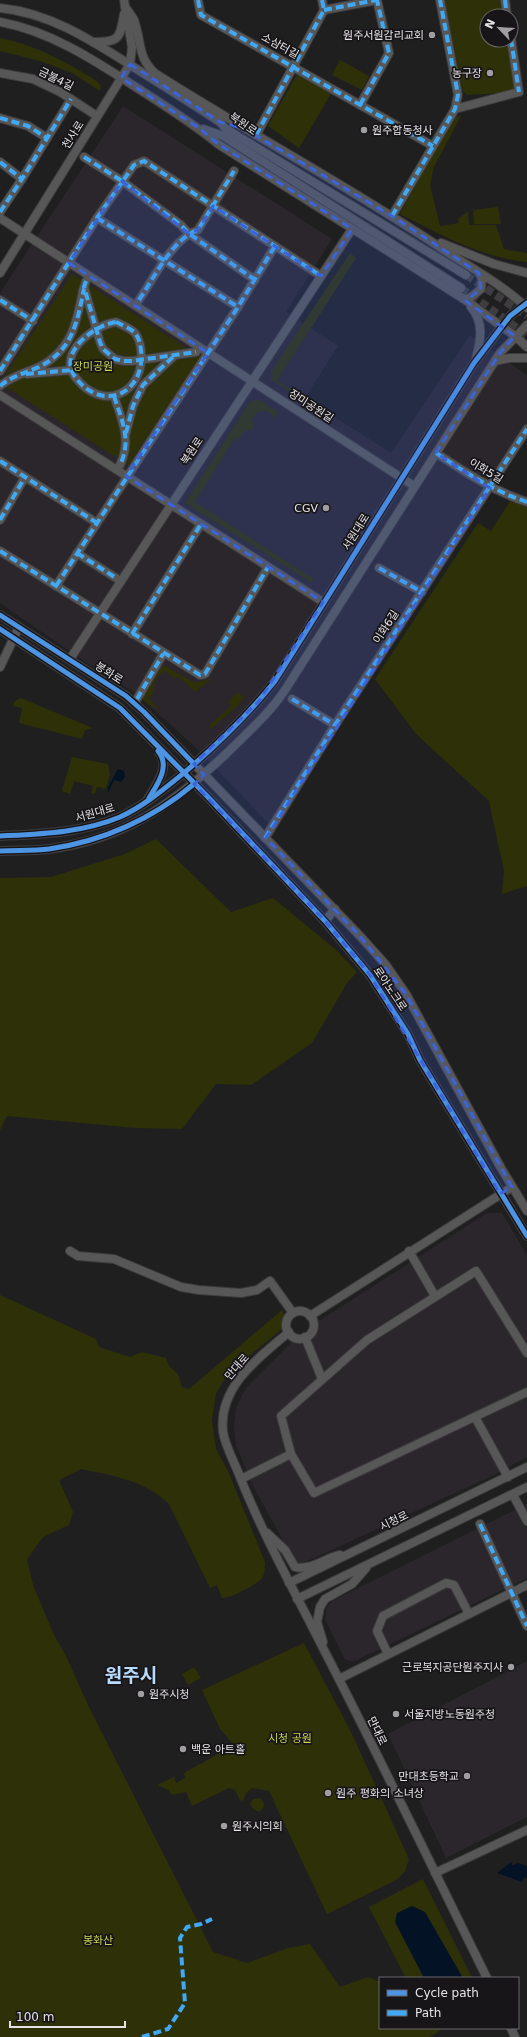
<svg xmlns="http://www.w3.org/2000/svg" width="527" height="2037" font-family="'DejaVu Sans','Noto Sans KR',sans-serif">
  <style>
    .built { fill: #2b262c }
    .green { fill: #2e3008 }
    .water { fill: #031325 }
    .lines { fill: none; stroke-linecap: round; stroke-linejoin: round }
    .minor-tunnel { stroke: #3e3c3e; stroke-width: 8; stroke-dasharray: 8 4; stroke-linecap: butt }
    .minor-casing { stroke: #3c3a3c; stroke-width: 10 }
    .minor { stroke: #575757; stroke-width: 8 }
    .quiet { stroke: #3fa9f5; stroke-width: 4; stroke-dasharray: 8 4; stroke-linecap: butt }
    .cycleway-casing { stroke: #171518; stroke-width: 8 }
    .cycleway { stroke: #4d94e3; stroke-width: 5 }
    .marked { fill: #3b64da; fill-opacity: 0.2; stroke: #3b64da; stroke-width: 3; stroke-dasharray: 8 5; stroke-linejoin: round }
    .poi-dot { fill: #a09ea0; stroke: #171518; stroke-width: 1.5 }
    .labels { text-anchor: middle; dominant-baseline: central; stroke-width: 3.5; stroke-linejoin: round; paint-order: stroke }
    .poi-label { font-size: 11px; fill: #e5e3e5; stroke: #171518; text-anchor: start }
    .street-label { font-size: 11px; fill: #e5e3e5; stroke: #171518 }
    .park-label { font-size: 11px; fill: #cbd550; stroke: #171518 }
    .town-label { font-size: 19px; font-weight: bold; fill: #b7dbfc; stroke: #171518 }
  </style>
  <rect width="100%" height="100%" fill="#201f20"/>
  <g class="built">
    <polygon points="123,106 332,239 286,312 338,346 305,398 391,453 470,335 527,375 527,425 270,825 193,745 135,693 85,662 0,603 0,293"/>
    <polygon points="487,1213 502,1213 527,1255 527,1457 494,1475 301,1564 296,1564 251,1482 236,1445 234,1426 236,1408 245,1389 295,1339 308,1331 314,1324"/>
    <polygon points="527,1504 527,1578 357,1660 351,1661 345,1659 325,1619 327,1607 332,1601"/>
    <polygon points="527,1661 527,1817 446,1858 388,1734"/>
  </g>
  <g class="green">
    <polygon points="444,0 505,0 508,16 487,16 487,40 511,40 520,92 467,95 463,91"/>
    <path d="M0,38C38,46 64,61 97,81L101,86L100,91L72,73L40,61L0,51Z"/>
    <polygon points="340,60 369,76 362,90 332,75"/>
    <polygon points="302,74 332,92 299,148 268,126 296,76"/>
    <path d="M461,116L434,167L430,185L440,226L459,223L458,219L468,211L469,225H496L504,249L527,253V262C479,257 442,235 400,214L453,118Z"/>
    <polygon points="498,207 501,224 474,224 473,210"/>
    <polygon points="350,253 356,258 277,381 294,391 291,392 272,380 271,372"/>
    <polygon points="72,274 200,357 128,465 0,383"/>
    <path d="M259,400L277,411L275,421C272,408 256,407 252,420L254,429L245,431L237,440L235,438L195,502L314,579L312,583L185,503L250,401Z"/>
    <polygon points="510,501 527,507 527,886 502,894 504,871 489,801 416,734 375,679 478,523 491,531"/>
    <path d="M161,664L195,683L212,678L195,692L178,676L175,679L166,671C157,675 153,682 154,692L148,698L161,710C153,707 145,703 141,696Z"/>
    <polygon points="237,693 244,697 238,706 210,729 210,725 231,706 228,702"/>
    <polygon points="20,698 23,699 93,728 85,730 82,739 19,723 22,708 13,706 14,702"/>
    <polygon points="72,757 108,764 110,774 106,789 97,787 95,794 91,793 93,786 74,781 70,794 62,791"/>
    <polygon points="156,839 231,912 273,898 335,949 357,972 347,983 312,1043 251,1085 216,1084 182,1129 135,1128 7,1116 0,1130 0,878 51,877 125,854"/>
    <path d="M0,1295L96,1339L99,1347L130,1357L142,1352L166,1358L169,1366L178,1374L182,1387L189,1389L282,1310L287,1320V1325L227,1374L216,1394L212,1420L216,1449L228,1471L265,1562C265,1568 265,1574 262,1578C258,1584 229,1599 222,1598L217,1585L210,1588L169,1504C144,1480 114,1476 81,1469L59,1480L73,1512L69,1525L43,1537L27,1559L33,1585L54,1635L65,1654L89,1707L213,1952L247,1963L288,1948L310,1944L340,1987L368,1977L380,1982V2028H444L430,2037H0Z"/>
    <polygon points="304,1643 351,1732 409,1859 405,1871 398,1879 327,1914 269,1791 252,1788 246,1793 243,1801 240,1800 235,1790 229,1788 192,1806 186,1792 172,1795 168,1790 157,1785 174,1777 176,1783 185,1778 184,1773 234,1745 220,1729 202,1690"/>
    <polygon points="194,1667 201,1678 188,1685 182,1674"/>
    <path d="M260,1798L264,1803C262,1819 252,1809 248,1801L250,1804L253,1799Z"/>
    <polygon points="423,1879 472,1978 406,1978 369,1907"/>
  </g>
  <g class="water">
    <polygon points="118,769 124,771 125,777 121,782 114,780 108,793 108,787"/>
    <polygon points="511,1862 513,1866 517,1863 527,1866 527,1879 526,1877 523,1879 522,1882 497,1873"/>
    <polygon points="412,1906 425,1912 463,1978 424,1978 395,1922 397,1913"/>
  </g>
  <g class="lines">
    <g class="minor-tunnel">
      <polyline points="466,275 527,316"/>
      <polyline points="461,288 527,335"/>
    </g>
    <g class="minor-casing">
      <g id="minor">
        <polyline points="198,0 201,15 433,146"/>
        <polyline points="322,0 324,10"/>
        <polyline points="505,0 507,16"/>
        <path d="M125,7C128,11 132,16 134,20C142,42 137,58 156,74C249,133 346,185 438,246C466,265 502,284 527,308"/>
        <path d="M0,8C50,13 91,40 132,66C162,85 191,103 220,122L226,129L466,275"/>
        <polyline points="324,10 377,0"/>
        <path d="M0,22C54,32 100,64 145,93C170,109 195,125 218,144L464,299L515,336L527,347"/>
        <path d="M93,42C120,42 120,38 124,14"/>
        <polyline points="0,73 33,79 60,92 97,116"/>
        <polyline points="360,105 389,53 377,0"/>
        <polyline points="455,109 519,92 511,39"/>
        <polyline points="0,118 28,126 47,138"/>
        <polyline points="203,129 223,136 461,288"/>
        <polyline points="256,135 324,10"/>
        <polyline points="84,157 122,181 181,225 188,233 255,280"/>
        <polyline points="0,162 22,179"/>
        <polyline points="0,212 22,179 71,99"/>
        <polyline points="392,216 455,109 458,95 440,0"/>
        <polyline points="0,218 414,486"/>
        <polyline points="97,218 238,307"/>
        <polyline points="441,243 494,264 527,273"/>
        <polyline points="0,273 130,64 132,47 124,0"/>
        <polyline points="86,281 84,287 100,342 103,349 115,359 124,361 132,361 196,352"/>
        <polyline points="464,299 470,298 481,289 482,279 479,273"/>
        <polyline points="0,300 33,321"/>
        <path d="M139,300C154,278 173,238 198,230L234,171"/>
        <path d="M471,307C484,322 481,340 476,358"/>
        <path d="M116,322C122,325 130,328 135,333C139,338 140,343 141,350C146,393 103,414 75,377C57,352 95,325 116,322Z"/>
        <polyline points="495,361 510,358 527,358"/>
        <polyline points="0,371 97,218 134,165 144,161 321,276"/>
        <polyline points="27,374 72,370"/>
        <path d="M0,386C12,376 25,373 39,367C72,350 77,322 83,290"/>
        <polyline points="0,395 323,602"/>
        <path d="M114,396C122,421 132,440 120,465"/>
        <polyline points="126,433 133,406 143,385 174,356"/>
        <path d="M436,453C465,472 493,491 527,502"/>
        <polyline points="0,461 97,523"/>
        <polyline points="0,520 25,477"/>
        <polyline points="0,551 200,675 205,674 268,567"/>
        <polyline points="77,553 116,578"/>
        <polyline points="379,568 422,592"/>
        <polyline points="56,586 238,307 275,246"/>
        <polyline points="0,615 126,696 144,712 360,936 386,965 406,994 501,1168 527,1211"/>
        <polyline points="0,629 120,708 207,796 325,921 370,975 408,1034 420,1060 527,1236"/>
        <polyline points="132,634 201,524"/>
        <polyline points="70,659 352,229"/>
        <polyline points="0,667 19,627"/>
        <polyline points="137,699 163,654"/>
        <polyline points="292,699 335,725"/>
        <path d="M148,799C156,786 171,766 159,752"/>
        <path d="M0,836C40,834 82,833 120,817C144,806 164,789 185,772C217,745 248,715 275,681L474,363L510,316L527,303"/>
        <polyline points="265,838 335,725 527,429"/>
        <path d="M0,851C16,850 33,851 49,849C125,839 173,804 227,753C247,733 269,714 285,690L500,353L527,325"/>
        <polyline points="325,921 335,909"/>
        <polyline points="70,1251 78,1256 114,1259 181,1287 199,1290 241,1293 257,1290 270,1281 293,1313"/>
        <polyline points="409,1251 435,1296"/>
        <circle cx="300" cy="1325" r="14"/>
        <polyline points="310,1316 512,1187"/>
        <path d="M289,1332C259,1358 218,1386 223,1432C225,1446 235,1463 240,1477C264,1537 296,1594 325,1652C381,1760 433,1869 487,1978"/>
        <polyline points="305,1337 322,1379"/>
        <polyline points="527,1353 476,1271 367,1340 281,1416 291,1454 314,1493 527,1392"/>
        <polyline points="475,1417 508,1477"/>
        <polyline points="241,1479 291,1454"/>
        <polyline points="513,1495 527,1521"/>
        <polyline points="480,1524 527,1626"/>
        <path d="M267,1533L285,1550L295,1567C309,1571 326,1558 340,1555"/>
        <polyline points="289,1583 527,1467"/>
        <polyline points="297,1599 527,1487"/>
        <polyline points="323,1642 317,1622 320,1607 325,1599 352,1584 366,1568"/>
        <polyline points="388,1654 377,1631 383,1616 446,1583 454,1585 469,1614"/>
        <polyline points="339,1679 527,1585"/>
        <polyline points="435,1873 527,1830"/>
        <polyline points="511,2028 515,2037"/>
      </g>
    </g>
    <use href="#minor" class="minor"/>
    <g class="quiet">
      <polyline points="198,0 201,15 433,146"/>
      <polyline points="322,0 324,10"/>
      <polyline points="505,0 507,16"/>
      <polyline points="324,10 377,0"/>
      <polyline points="511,39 519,92"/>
      <polyline points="360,105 389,53 377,0"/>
      <polyline points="0,118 28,126 47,138"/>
      <polyline points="256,135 324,10"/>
      <polyline points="84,157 122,181 181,225 188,233 255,280"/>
      <polyline points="0,162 22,179"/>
      <polyline points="0,212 22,179 71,99"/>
      <polyline points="392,216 455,109 458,95 440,0"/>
      <polyline points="97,218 238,307"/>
      <polyline points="86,281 84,287 100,342 103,349 115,359 124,361 132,361 196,352"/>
      <polyline points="0,300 33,321"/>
      <path d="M139,300C154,278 173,238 198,230L234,171"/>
      <path d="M116,322C122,325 130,328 135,333C139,338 140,343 141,350C146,393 103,414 75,377C57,352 95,325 116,322Z"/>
      <polyline points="0,371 97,218 134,165 144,161 321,276"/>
      <polyline points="26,374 72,370"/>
      <path d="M0,386C12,376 25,373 39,367C73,350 77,322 84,289"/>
      <path d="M114,396C122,421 132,440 120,465"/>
      <polyline points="126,433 133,406 143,385 174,356"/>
      <path d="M436,453C465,472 493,491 527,502"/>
      <polyline points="0,461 97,523"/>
      <polyline points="0,520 25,477"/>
      <polyline points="0,551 200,675 205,674 268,567"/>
      <polyline points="77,553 116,578"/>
      <polyline points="379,568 422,592"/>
      <polyline points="56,586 238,307 275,246"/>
      <polyline points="132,634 201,524"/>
      <polyline points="137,699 163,654"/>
      <polyline points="292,699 335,725"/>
      <polyline points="265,838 335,725 527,429"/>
      <polyline points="480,1524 527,1626"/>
      <polyline points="142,2037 168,2029 185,2003 180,1938 187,1927 201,1924 212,1919"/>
    </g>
    <g class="cycleway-casing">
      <g id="cycleway">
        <polyline points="0,615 126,696 144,712 194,764"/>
        <polyline points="0,629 120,708 207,796 325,921 370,975 408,1034 420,1060 527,1236"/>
        <path d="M149,798C157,785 171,766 158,751"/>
        <path d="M0,836C40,834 82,833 120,817C144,806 164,789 185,772C217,745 248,715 275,681L474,363L510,316L527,303"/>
        <path d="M0,851C16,850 33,851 49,849C104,841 151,820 194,784"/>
      </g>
    </g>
    <use href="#cycleway" class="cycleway"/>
  </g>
  <path class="marked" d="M130,64L220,122L245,129L392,216L479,273L481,289L466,301L515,336L500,353L436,453L490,488L266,838L360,936L406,994L512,1187L500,1194L370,975L325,921L194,784L204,775L194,764L259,701L323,602L126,476L208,353L69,263L122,181L188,233L198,230L213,206L321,276L352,229L218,144L199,128L121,78Z"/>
  <g class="poi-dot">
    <circle cx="432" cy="35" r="4"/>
    <circle cx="490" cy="73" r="4"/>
    <circle cx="364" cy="130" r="4"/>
    <circle cx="326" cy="508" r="4"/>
    <circle cx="511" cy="1667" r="4"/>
    <circle cx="141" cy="1694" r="4"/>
    <circle cx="396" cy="1714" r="4"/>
    <circle cx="183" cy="1749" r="4"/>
    <circle cx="467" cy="1776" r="4"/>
    <circle cx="328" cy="1793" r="4"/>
    <circle cx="224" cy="1826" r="4"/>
  </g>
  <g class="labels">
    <g class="poi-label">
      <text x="424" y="35" text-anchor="end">원주서원감리교회</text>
      <text x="482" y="73" text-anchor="end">농구장</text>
      <text x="372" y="130">원주합동청사</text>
      <text x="318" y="508" text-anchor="end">CGV</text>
      <text x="503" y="1667" text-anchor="end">근로복지공단원주지사</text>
      <text x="149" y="1694">원주시청</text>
      <text x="404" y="1714">서울지방노동원주청</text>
      <text x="191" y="1749">백운 아트홀</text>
      <text x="459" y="1776" text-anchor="end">만대초등학교</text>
      <text x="336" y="1793">원주 평화의 소녀상</text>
      <text x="232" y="1826">원주시의회</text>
    </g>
    <g class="street-label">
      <text transform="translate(280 46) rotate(29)">소삼터길</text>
      <text transform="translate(56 79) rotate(26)">금불4길</text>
      <text transform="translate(243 124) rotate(35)">북원로</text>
      <text transform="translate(73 135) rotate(-58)">천사로</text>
      <text transform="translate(311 406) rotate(33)">장미공원길</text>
      <text transform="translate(192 451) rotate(-56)">북원로</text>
      <text transform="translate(486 471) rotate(31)">이화5길</text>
      <text transform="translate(356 532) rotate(-58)">서원대로</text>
      <text transform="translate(386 627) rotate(-57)">이화6길</text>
      <text transform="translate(109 673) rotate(33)">봉화로</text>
      <text transform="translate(95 813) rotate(-16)">서원대로</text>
      <text transform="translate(390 989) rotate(56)">로아노크로</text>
      <text transform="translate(237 1367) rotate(-49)">만대로</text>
      <text transform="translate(394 1521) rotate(-26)">시청로</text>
      <text transform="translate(377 1731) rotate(64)">만대로</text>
    </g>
    <g class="park-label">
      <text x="93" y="366">장미공원</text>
      <text x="290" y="1738">시청 공원</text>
      <text x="98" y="1940">봉화산</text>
    </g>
    <g class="town-label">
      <text x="131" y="1675">원주시</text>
    </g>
  </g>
  <rect x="379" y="1977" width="140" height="52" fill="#171518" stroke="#69676a"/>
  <rect x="387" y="1990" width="20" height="6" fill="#4d94e3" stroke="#69676a"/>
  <text x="415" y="1997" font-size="12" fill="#e5e3e5">Cycle path</text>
  <rect x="387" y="2010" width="20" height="6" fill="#3fa9f5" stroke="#69676a"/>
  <text x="415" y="2017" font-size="12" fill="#e5e3e5">Path</text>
  <g transform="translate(499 28) rotate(295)"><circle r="19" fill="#171518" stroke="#69676a"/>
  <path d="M0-3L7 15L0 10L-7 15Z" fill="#a09ea0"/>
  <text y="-6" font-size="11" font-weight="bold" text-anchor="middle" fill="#e5e3e5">N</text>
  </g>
  <path d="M10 2021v6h115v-6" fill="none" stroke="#e5e3e5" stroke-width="2"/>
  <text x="16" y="2021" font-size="12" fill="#e5e3e5" stroke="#171518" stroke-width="3" paint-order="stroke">100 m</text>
</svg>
